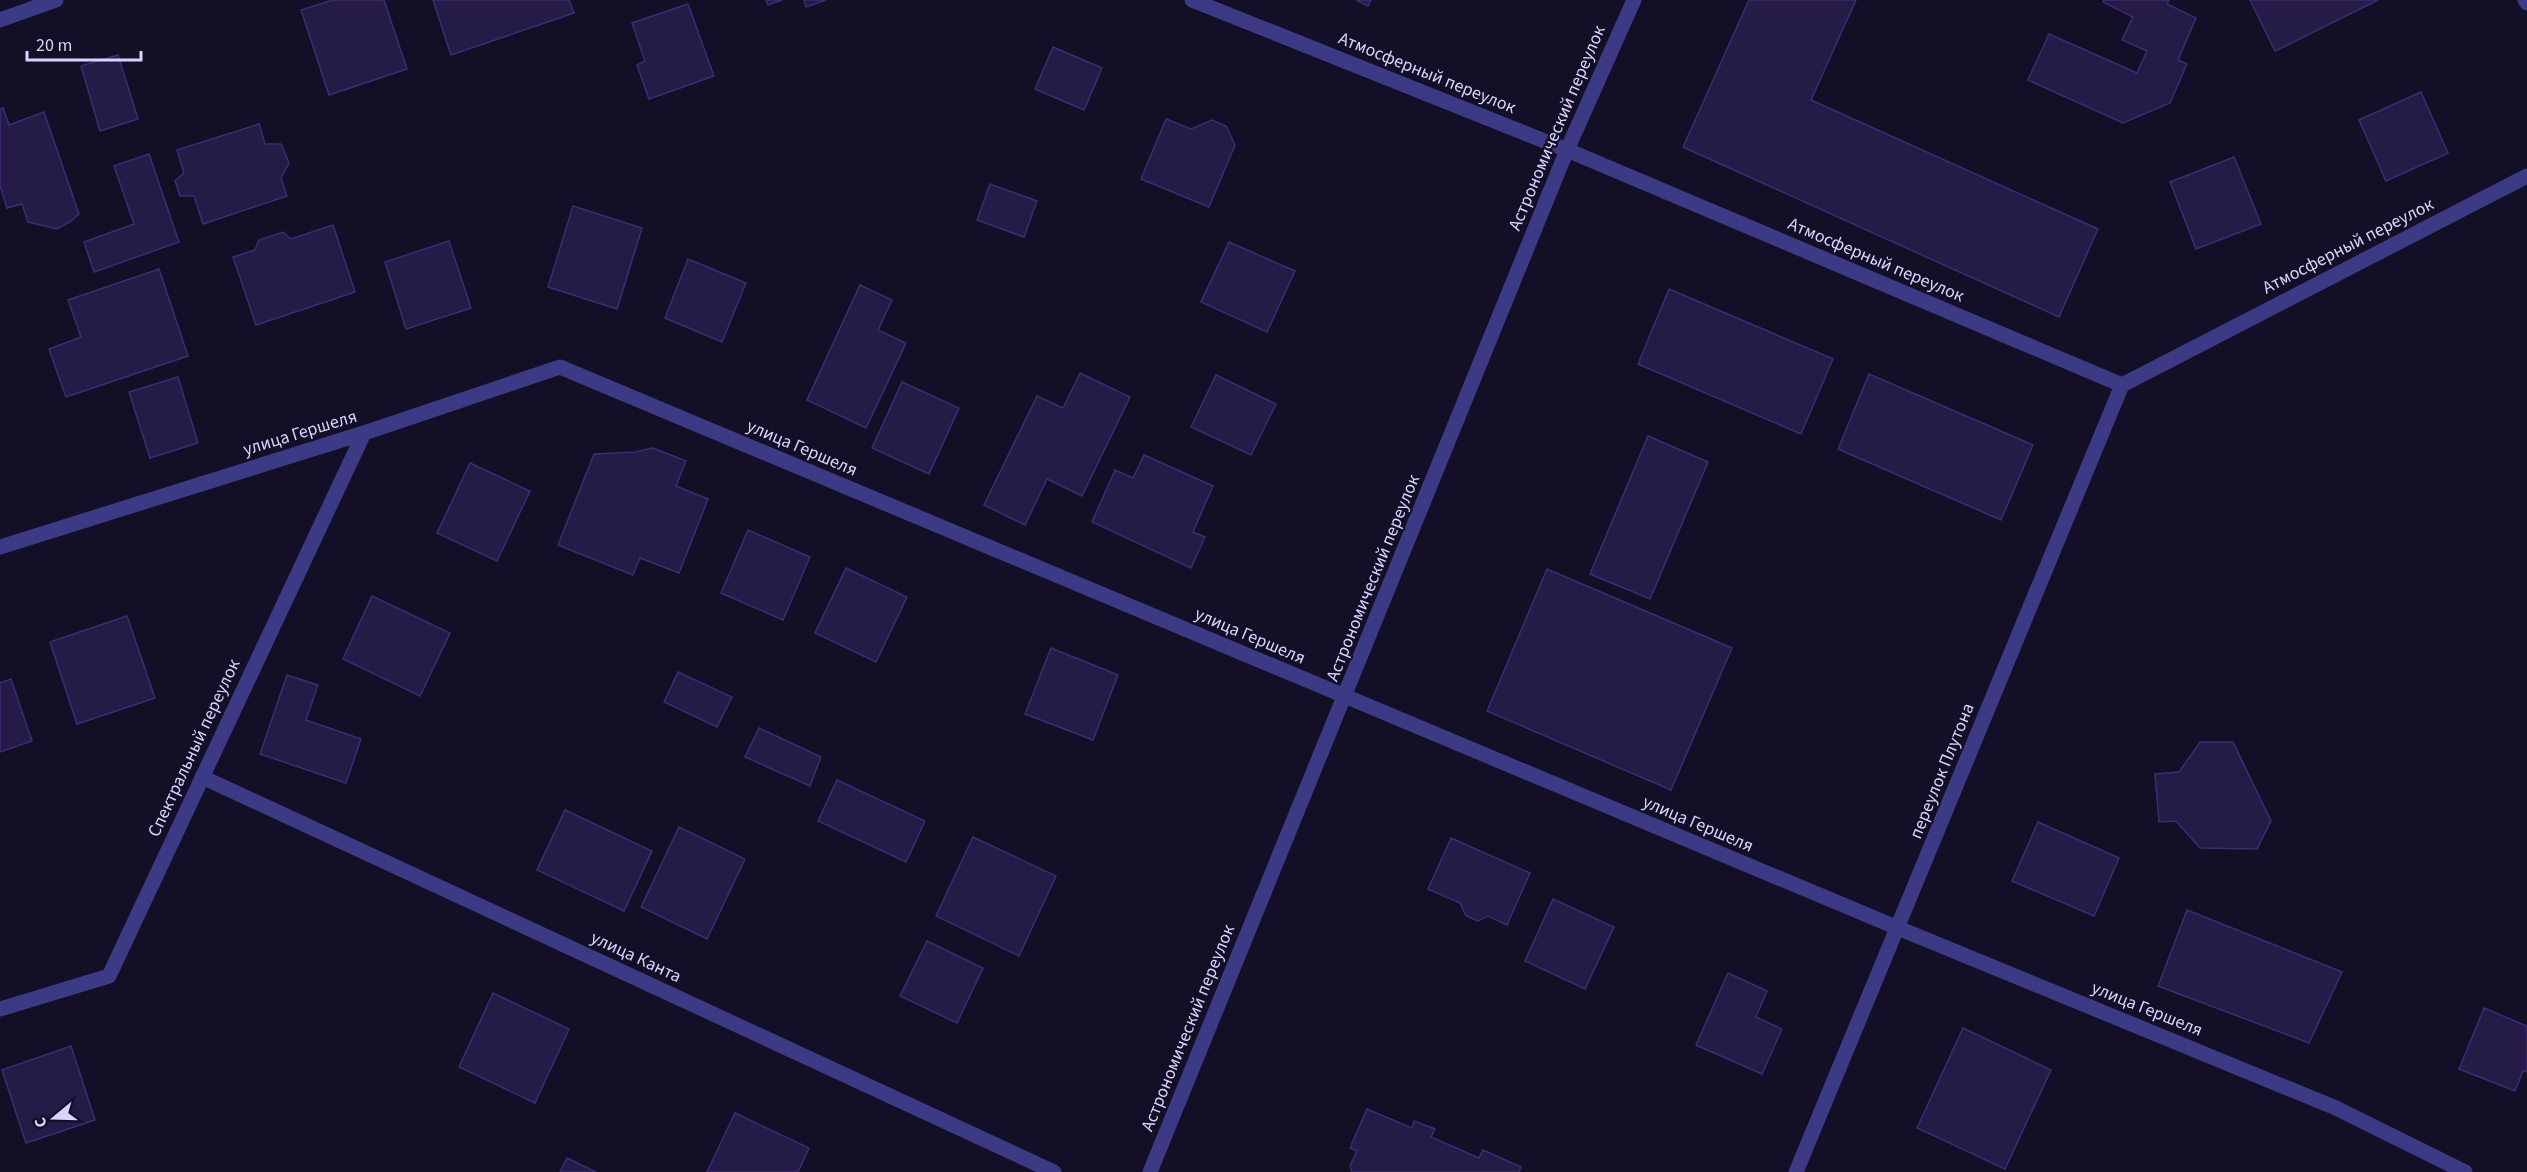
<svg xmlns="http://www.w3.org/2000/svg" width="2527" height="1172" font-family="'Source Sans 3',sans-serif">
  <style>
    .building { fill: #241b47; stroke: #3b2d73; stroke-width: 1.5 }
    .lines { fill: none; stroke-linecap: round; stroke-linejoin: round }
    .minor { stroke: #3d3a85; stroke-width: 15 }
    .labels { text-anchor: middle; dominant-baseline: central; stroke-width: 4.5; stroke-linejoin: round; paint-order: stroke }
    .street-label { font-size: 18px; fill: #d9d4ff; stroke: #130f26 }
  </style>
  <rect width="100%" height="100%" fill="#130f26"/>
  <g class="building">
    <polygon points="333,0 384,0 407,69 329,95 301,10"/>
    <polygon points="433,0 569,0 574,13 451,55"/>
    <polygon points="766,0 782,0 768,5"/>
    <polygon points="804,0 826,0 806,7"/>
    <polygon points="1356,0 1371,0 1368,6"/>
    <polygon points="1749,0 1856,0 1811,100 2098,229 2059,317 1683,147"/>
    <polygon points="2104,0 2169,0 2167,4 2196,18 2178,60 2187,64 2170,103 2123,123 2028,80 2049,34 2137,73 2147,51 2122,40 2133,17 2103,2"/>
    <polygon points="2250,0 2378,0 2275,51"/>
    <polygon points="688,4 714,76 649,99 637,65 645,61 632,23"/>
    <polygon points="1053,47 1102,68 1084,110 1035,89"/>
    <polygon points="118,55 138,119 100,131 81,66"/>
    <polygon points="2421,92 2448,153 2386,181 2359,120"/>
    <polygon points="3,108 9,125 44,112 79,214 70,222 57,229 28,222 22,204 7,208 0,186 0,109"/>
    <polygon points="1166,119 1191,129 1212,120 1226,126 1235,145 1209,207 1141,179"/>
    <polygon points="259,124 265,144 281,144 289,163 281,178 287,196 203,224 194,196 180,196 175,181 184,173 177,150"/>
    <polygon points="149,154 179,242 94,272 84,242 134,224 114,166"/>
    <polygon points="2234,157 2261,224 2196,249 2170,182"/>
    <polygon points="990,184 1037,201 1024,237 977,220"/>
    <polygon points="573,206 642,228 617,309 548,287"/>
    <polygon points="333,225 355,292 256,325 233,257 255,250 259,240 283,232 291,239"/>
    <polygon points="449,241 471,308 406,329 385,262"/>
    <polygon points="1229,242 1295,271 1267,332 1201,302"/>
    <polygon points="688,259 746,283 722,342 665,318"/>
    <polygon points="159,269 188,356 66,397 49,349 81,337 68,300"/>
    <polygon points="860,285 892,300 878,330 906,343 866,428 807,400"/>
    <polygon points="1669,289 1833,359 1801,434 1638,364"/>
    <polygon points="1080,373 1130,397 1082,496 1047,479 1025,525 984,505 1037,396 1063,408"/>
    <polygon points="1869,374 2033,445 2001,520 1838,449"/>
    <polygon points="1216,375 1276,404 1251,455 1191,427"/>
    <polygon points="178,377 198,443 150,458 129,392"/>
    <polygon points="902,382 959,408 929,474 872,448"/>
    <polygon points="1648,436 1708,462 1650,599 1590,574"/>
    <polygon points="653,448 686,461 676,486 708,499 679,573 640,558 633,575 558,545 594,454 635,452"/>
    <polygon points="1144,455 1213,486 1193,532 1205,537 1191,568 1092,522 1115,470 1133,478"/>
    <polygon points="470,463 530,491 497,561 437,533"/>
    <polygon points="748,530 810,557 783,620 721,593"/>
    <polygon points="846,568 907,597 876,662 815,633"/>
    <polygon points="1547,569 1732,648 1671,790 1487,711"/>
    <polygon points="372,596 450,633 420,696 343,659"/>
    <polygon points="127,616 155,698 77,724 50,642"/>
    <polygon points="1051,648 1118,675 1093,740 1025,714"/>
    <polygon points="678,672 732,697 717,727 664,702"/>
    <polygon points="287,675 318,685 306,720 361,739 346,783 260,754"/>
    <polygon points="11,679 32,741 0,752 0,683"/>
    <polygon points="759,728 821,757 810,786 745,757"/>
    <polygon points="2200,742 2233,742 2271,821 2257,849 2200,848 2176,821 2159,822 2155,774 2179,772"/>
    <polygon points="837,780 925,821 906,862 818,821"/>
    <polygon points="565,810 652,851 624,911 537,870"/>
    <polygon points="2038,822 2119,858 2094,916 2012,881"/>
    <polygon points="679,827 745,859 707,939 641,907"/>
    <polygon points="973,837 1056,876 1019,956 936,916"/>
    <polygon points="1451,838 1530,873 1507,925 1488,916 1478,921 1466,916 1460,903 1428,889"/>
    <polygon points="1553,899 1614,927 1585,989 1525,961"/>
    <polygon points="2187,910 2342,972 2309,1043 2158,986"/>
    <polygon points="927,941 983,968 957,1023 900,996"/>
    <polygon points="1728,973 1767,991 1756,1017 1782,1029 1762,1074 1696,1045"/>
    <polygon points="493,993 569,1029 535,1103 459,1067"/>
    <polygon points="2484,1008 2527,1026 2527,1072 2523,1071 2515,1091 2459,1069"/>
    <polygon points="1963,1028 2051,1070 2005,1169 1917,1128"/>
    <polygon points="71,1046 95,1120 26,1143 2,1070"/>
    <polygon points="1367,1109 1412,1128 1414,1121 1435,1129 1431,1137 1479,1158 1483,1150 1521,1167 1519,1172 1352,1172 1350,1166 1357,1151 1350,1148"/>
    <polygon points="735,1113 809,1148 798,1172 707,1172"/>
    <polygon points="567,1158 596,1172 560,1172"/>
  </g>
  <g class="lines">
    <g class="minor">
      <polyline points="1192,0 1567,150 2122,385 2527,176"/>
      <polyline points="2525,0 2527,3"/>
      <polyline points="0,20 56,0"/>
      <polyline points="0,547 364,433 560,367 1898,928 2336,1108 2465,1172"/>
      <polyline points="202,777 1054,1172"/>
      <polyline points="0,1009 109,976 364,433"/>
      <polyline points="1150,1172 1567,150 1634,0"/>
      <polyline points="1796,1172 2122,385"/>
    </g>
  </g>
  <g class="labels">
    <g class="street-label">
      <text transform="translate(1427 73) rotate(22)">Атмосферный переулок</text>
      <text transform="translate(1557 128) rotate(-67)">Астрономический переулок</text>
      <text transform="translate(2348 246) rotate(-27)">Атмосферный переулок</text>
      <text transform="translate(1876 260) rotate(23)">Атмосферный переулок</text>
      <text transform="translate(300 433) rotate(-17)">улица Гершеля</text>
      <text transform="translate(802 448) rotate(23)">улица Гершеля</text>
      <text transform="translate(1373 578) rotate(-68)">Астрономический переулок</text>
      <text transform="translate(1250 636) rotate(23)">улица Гершеля</text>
      <text transform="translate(194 748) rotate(-65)">Спектральный переулок</text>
      <text transform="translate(1942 771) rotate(-68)">переулок Плутона</text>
      <text transform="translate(1698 824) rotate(23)">улица Гершеля</text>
      <text transform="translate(636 957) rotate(25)">улица Канта</text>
      <text transform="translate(2147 1009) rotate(22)">улица Гершеля</text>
      <text transform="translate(1188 1028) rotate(-68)">Астрономический переулок</text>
    </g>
  </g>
  <g transform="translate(54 1118) rotate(251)" stroke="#130f26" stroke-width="4.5" paint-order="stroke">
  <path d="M0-4.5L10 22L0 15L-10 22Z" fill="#d9d4ff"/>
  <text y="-9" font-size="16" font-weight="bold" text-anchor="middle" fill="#d9d4ff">С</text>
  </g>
  <path d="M27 51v9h114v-9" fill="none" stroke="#d9d4ff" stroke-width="3"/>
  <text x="36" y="51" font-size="18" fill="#d9d4ff" stroke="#130f26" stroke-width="4.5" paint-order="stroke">20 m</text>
</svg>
